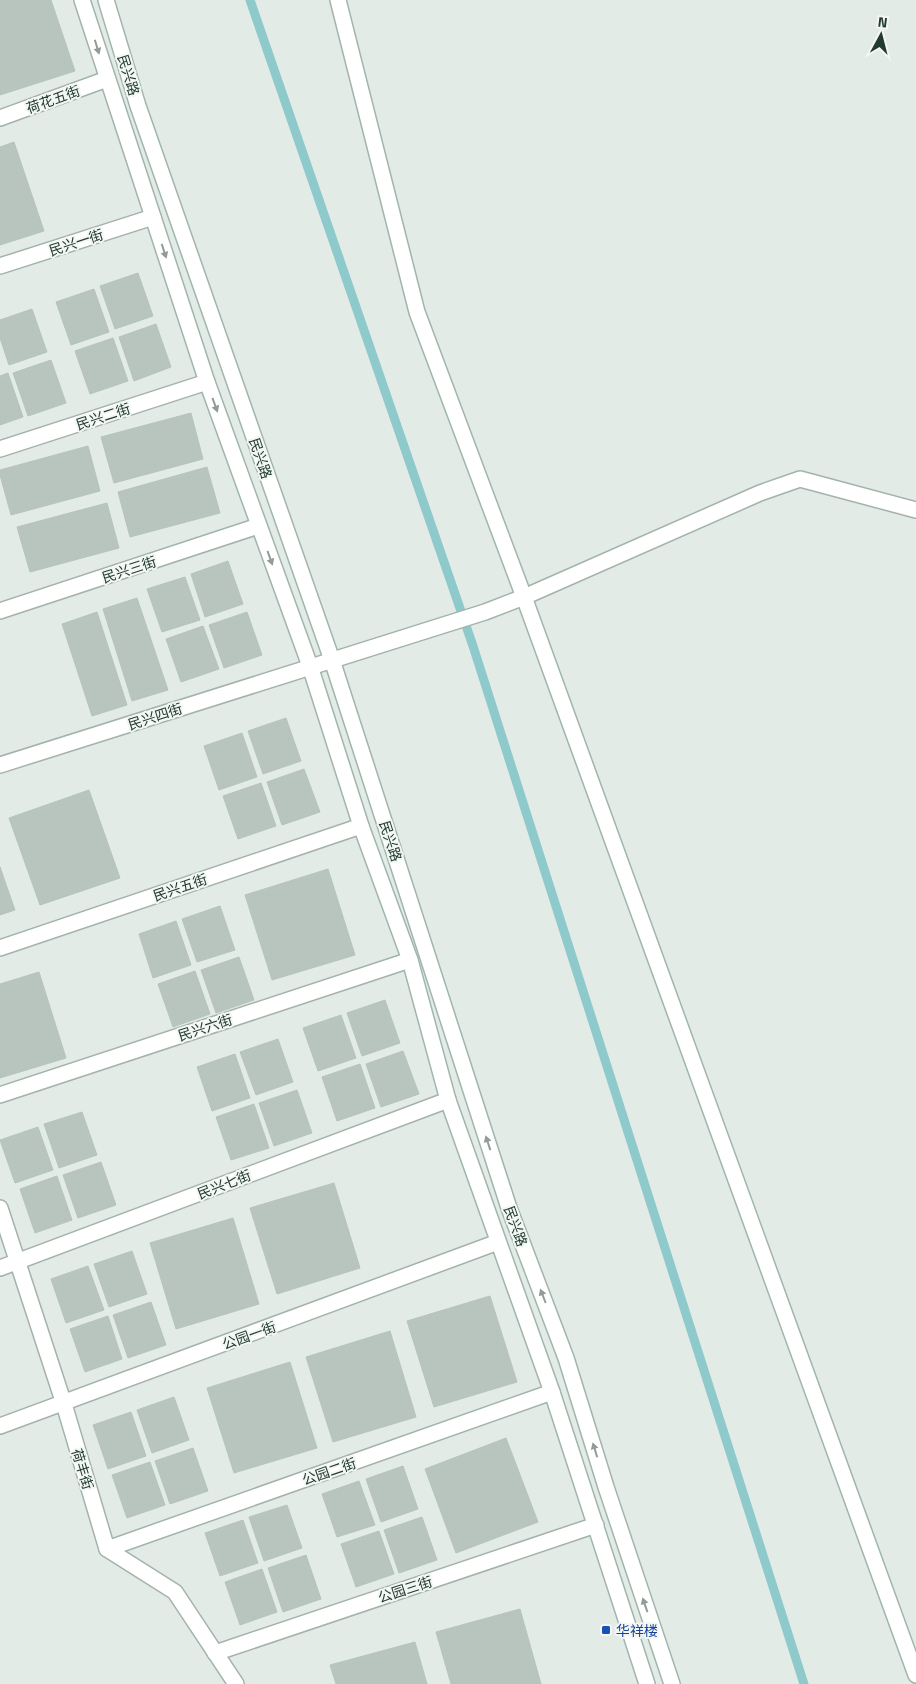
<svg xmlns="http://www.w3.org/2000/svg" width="916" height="1684" font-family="'Titillium Web','Noto Sans SC',sans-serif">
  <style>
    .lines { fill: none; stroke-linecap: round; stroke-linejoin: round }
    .stream { stroke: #8ec9cb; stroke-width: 9 }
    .building { fill: #b7c5be; stroke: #b5c4bc }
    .street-casing { stroke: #a5b2ac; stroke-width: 18 }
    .secondary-casing { stroke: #a1b5ac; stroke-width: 18 }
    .street { stroke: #fff; stroke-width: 15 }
    .secondary { stroke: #fff; stroke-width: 15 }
    .oneway { fill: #919c98 }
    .transit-dot { fill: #1a4fb4; stroke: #f2f7f4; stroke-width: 2 }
    .labels { text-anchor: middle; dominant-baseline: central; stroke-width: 4; stroke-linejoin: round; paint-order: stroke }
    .street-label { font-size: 14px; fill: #233a31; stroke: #f2f7f4 }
    .transit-label { font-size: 14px; fill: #164399; stroke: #f2f7f4; text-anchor: start }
  </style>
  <rect width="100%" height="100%" fill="#e2ebe6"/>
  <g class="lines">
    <polyline class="stream" points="250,0 473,646 804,1684"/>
  </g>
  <g class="building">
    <polygon points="0,0 51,0 75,71 0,95"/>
    <polygon points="14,142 44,231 0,245 0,147"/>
    <polygon points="138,273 153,316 115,329 100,286"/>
    <polygon points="94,289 109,332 71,345 56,302"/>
    <polygon points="32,309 47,352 9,365 0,338 0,320"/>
    <polygon points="156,324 171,367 134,381 119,337"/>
    <polygon points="113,338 128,381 90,394 75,351"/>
    <polygon points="51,360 66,403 28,416 13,373"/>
    <polygon points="8,373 23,417 0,425 0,376"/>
    <polygon points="191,413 203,459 114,483 101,437"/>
    <polygon points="88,446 100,491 11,515 0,475 0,470"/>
    <polygon points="207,467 220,513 130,537 118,492"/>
    <polygon points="107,503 119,548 30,572 17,527"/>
    <polygon points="228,561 243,604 205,617 191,574"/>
    <polygon points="185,577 200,620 162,632 147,589"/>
    <polygon points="137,598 168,690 132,701 103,609"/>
    <polygon points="97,612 127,705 92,716 62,624"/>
    <polygon points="247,612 262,655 224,668 209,625"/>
    <polygon points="203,626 219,669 181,682 166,639"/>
    <polygon points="286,718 301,761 263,774 248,731"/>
    <polygon points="242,733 257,777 219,790 204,746"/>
    <polygon points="304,769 320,812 282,825 267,782"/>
    <polygon points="261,783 276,826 238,839 223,796"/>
    <polygon points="89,790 120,878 40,905 9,818"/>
    <polygon points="0,867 15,910 0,915"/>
    <polygon points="328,869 355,955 272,980 245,895"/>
    <polygon points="220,906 235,950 197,962 182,919"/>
    <polygon points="176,921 191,965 153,978 139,934"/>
    <polygon points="239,957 254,1000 216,1013 201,970"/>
    <polygon points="195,971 210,1014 173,1027 158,984"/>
    <polygon points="39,972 66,1058 0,1078 0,984"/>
    <polygon points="385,1000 400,1043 362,1056 347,1013"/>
    <polygon points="341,1015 356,1058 318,1071 303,1028"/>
    <polygon points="278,1039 293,1082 256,1095 240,1052"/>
    <polygon points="403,1051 419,1094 381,1107 366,1064"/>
    <polygon points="235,1054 250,1098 212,1111 197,1067"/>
    <polygon points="360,1064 375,1108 337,1121 322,1077"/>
    <polygon points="297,1090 312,1133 274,1146 259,1103"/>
    <polygon points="254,1104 269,1148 231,1160 216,1117"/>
    <polygon points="82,1112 97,1155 59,1168 44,1124"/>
    <polygon points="38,1127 53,1170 15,1183 0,1140"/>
    <polygon points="101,1162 116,1205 78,1218 63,1175"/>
    <polygon points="57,1176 72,1220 35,1233 20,1189"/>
    <polygon points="334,1183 360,1268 277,1294 250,1208"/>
    <polygon points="233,1218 259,1304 176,1329 150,1243"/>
    <polygon points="132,1251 147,1294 109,1307 94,1264"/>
    <polygon points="88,1266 104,1310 66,1323 51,1279"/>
    <polygon points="490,1296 517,1382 434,1407 407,1321"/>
    <polygon points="151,1302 166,1345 128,1358 113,1315"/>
    <polygon points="108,1316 122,1359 85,1372 70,1329"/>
    <polygon points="390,1331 416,1417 333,1442 306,1357"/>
    <polygon points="290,1362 317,1448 234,1473 207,1388"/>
    <polygon points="174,1397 189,1440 152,1453 137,1410"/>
    <polygon points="131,1412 146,1456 108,1469 93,1425"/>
    <polygon points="506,1438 538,1522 456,1553 425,1469"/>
    <polygon points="193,1448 208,1491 170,1504 155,1461"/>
    <polygon points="150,1462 165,1505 127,1518 112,1475"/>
    <polygon points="403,1466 418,1509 381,1522 366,1479"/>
    <polygon points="359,1481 375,1525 337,1537 322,1494"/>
    <polygon points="287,1505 302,1548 264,1561 249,1517"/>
    <polygon points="422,1517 437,1560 399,1573 384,1530"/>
    <polygon points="243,1520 258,1563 220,1576 205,1533"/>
    <polygon points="379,1531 394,1574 356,1587 341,1544"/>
    <polygon points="306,1555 321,1599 283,1612 268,1568"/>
    <polygon points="262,1569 277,1612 240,1625 225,1582"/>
    <polygon points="520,1609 541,1684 451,1684 436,1632"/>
    <polygon points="415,1642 427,1684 336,1684 330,1665"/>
  </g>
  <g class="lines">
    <g class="street-casing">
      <g id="street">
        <polyline points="0,118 107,79"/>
        <polyline points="0,266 153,217"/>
        <polyline points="0,449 207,382"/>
        <polyline points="0,611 258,526"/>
        <polyline points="0,765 485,612 524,597 760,493 800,479 916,510"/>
        <polyline points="0,948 361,826"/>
        <polyline points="0,1095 410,960"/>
        <polyline points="0,1208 64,1404 107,1549 175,1592 236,1684"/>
        <polyline points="0,1268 448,1100"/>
        <polyline points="0,1426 498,1242"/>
        <polyline points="107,1549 552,1392"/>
        <polyline points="215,1653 596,1525"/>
      </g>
    </g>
    <g class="secondary-casing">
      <g id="secondary">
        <polyline points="82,0 207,382 310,666 361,826 410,960 448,1100 552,1392 647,1684"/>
        <polyline points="106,0 138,106 332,660 509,1208 566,1358 606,1487 672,1684"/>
        <polyline points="338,0 417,312 524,597 916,1675"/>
      </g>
    </g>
    <use href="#street" class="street"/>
    <use href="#secondary" class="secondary"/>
  </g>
  <defs><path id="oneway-solid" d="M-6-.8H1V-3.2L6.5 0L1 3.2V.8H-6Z" transform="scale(1.25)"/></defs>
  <g class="oneway">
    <use href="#oneway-solid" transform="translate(97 47) rotate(73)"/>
    <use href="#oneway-solid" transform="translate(164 251) rotate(72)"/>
    <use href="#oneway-solid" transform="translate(215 405) rotate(70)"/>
    <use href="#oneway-solid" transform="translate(270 558) rotate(70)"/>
    <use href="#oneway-solid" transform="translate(488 1143) rotate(-108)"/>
    <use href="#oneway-solid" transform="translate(543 1296) rotate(-111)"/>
    <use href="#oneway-solid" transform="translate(595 1450) rotate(-107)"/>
    <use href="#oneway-solid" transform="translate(645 1605) rotate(-109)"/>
  </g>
  <rect class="transit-dot" x="601" y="1625" width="10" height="10" rx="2.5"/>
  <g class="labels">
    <g class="street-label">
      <text transform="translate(129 75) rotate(73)">民兴路</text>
      <text transform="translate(53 99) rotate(-20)">荷花五街</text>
      <text transform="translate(76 242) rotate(-18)">民兴一街</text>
      <text transform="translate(103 416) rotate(-18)">民兴二街</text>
      <text transform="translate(261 458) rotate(71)">民兴路</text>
      <text transform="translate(129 569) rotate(-18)">民兴三街</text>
      <text transform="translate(155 716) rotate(-18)">民兴四街</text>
      <text transform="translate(391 841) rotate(72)">民兴路</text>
      <text transform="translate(180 887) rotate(-19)">民兴五街</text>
      <text transform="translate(205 1027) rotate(-18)">民兴六街</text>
      <text transform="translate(224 1184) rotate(-21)">民兴七街</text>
      <text transform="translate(516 1226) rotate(70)">民兴路</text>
      <text transform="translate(249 1335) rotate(-20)">公园一街</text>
      <text transform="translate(83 1469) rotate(73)">荷丰街</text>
      <text transform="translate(329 1471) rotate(-19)">公园二街</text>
      <text transform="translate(405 1589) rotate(-18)">公园三街</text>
    </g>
    <g class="transit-label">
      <text x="616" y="1630">华祥楼</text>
    </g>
  </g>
  <g transform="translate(881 35) rotate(7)" stroke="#f2f7f4" stroke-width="4" paint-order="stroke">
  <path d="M0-4L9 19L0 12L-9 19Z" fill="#233a31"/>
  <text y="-8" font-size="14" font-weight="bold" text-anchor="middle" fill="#233a31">N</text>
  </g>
</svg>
